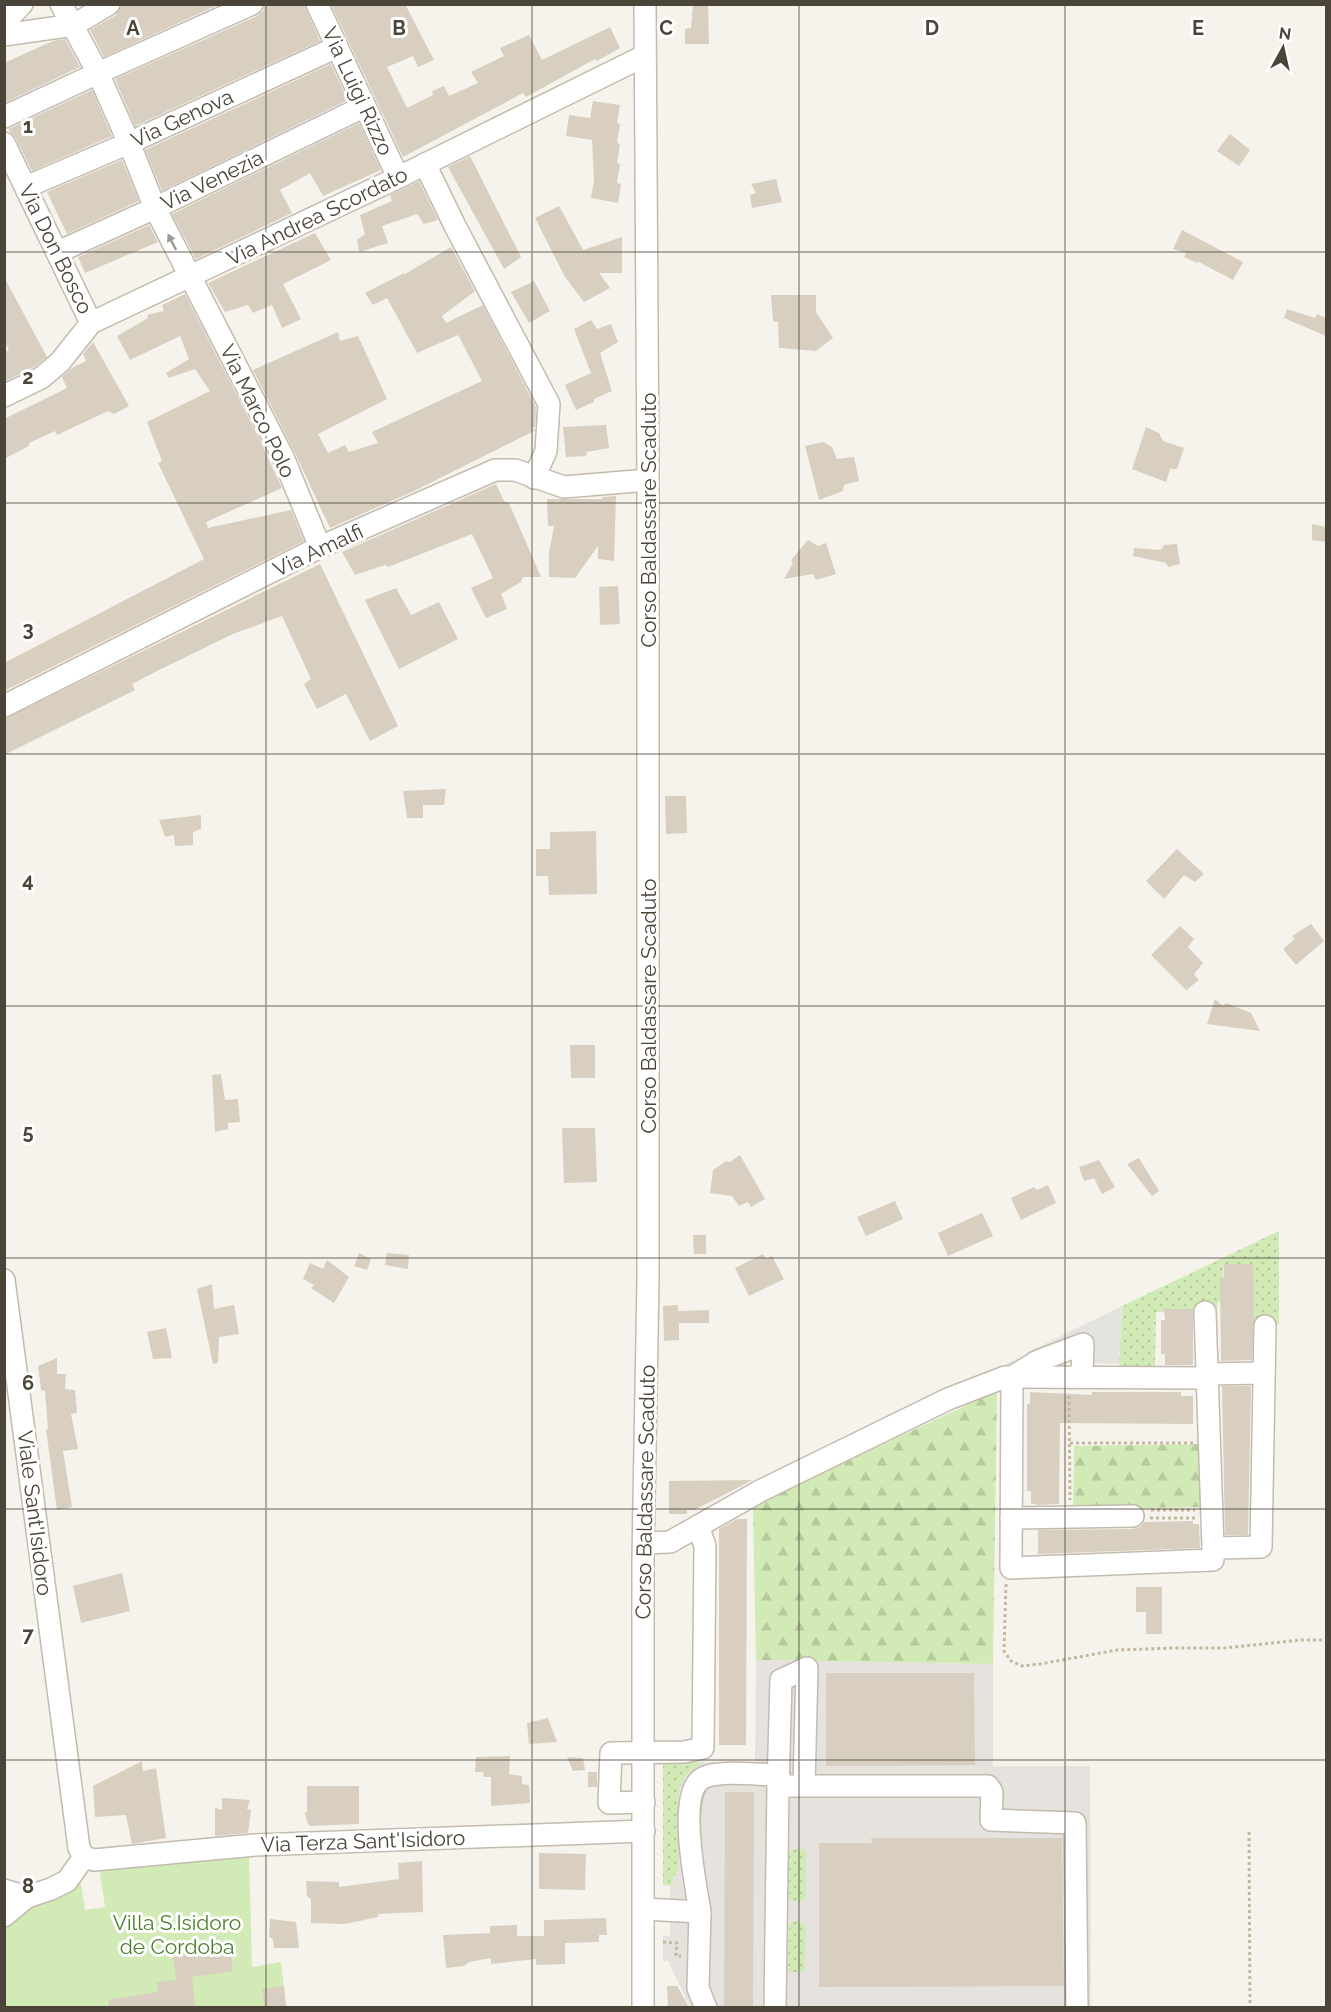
<svg xmlns="http://www.w3.org/2000/svg" width="1331" height="2012" font-family="Raleway,sans-serif">
  <style>
    .industrial { fill: #e6e2dd }
    .grass { fill: url(#grass-dots) }
    .forest { fill: url(#forest-firs) }
    .park { fill: #d2eab5 }
    .parking { fill: #e5e3e0 }
    .building { fill: #d8cfc1 }
    .lines { fill: none; stroke-linecap: round; stroke-linejoin: round }
    .minor-casing { stroke: #c2bbae; stroke-width: 24 }
    .path { stroke: #c4b79f; stroke-width: 3; stroke-dasharray: 3 3; stroke-linecap: butt }
    .minor { stroke: #fff; stroke-width: 21 }
    .oneway { fill: #9c9892 }
    .grid { fill: none; stroke: #4b4439; stroke-width: 1.5; stroke-opacity: 0.55 }
    .labels { text-anchor: middle; dominant-baseline: central; stroke-width: 6; stroke-linejoin: round; paint-order: stroke }
    .street-label { font-size: 21px; fill: #4b4439; stroke: #fff }
    .park-label { font-size: 21px; fill: #4a7f2a; stroke: #fff }
    .grid-label { font-size: 20px; text-anchor: middle; font-weight: bold; fill: #4b4439; stroke: #fff; stroke-width: 6; stroke-linejoin: round; paint-order: stroke }
  </style>
  <defs>
    <pattern id="grass-dots" width="8" height="8" patternUnits="userSpaceOnUse" patternTransform="scale(1.5)"><rect width="8" height="8" fill="#d2eab5"/><path d="M2 2h.1M6 6h.1" fill="none" stroke="#b6ca9c" stroke-width="1.8" stroke-linecap="round"/></pattern>
    <pattern id="forest-firs" width="22" height="20" patternUnits="userSpaceOnUse" patternTransform="scale(1.5)"><rect width="22" height="20" fill="#d2eab5"/><path d="M5 1l3.5 6h-7zM16 11l3.5 6h-7z" fill="#b6ca9c"/></pattern>
  </defs>
  <rect width="100%" height="100%" fill="#f6f3ec"/>
  <polygon class="industrial" points="756,1660 993,1664 993,1766 1090,1766 1091,2007 690,2007 668,1961 663,1961 663,1936 670,1936 670,1886 663,1885 663,1762 755,1762"/>
  <g class="grass">
    <polygon points="1279,1231 1279,1324 1253,1324 1253,1264 1224,1264 1221,1302 1218,1302 1217,1309 1165,1309 1164,1312 1156,1312 1155,1369 1123,1369 1119,1364 1122,1306"/>
    <polygon points="663,1762 700,1762 700,1765 693,1768 685,1776 679,1789 678,1871 673,1877 673,1885 663,1885"/>
    <polygon points="792,1849 804,1849 806,1853 806,1898 802,1901 792,1901 789,1898 789,1852"/>
    <polygon points="793,1921 803,1922 806,1927 805,1969 803,1972 792,1972 788,1969 789,1925"/>
  </g>
  <g class="forest">
    <polygon points="997,1391 993,1664 756,1660 753,1505"/>
    <polygon points="1208,1444 1208,1507 1073,1509 1074,1446"/>
  </g>
  <polygon class="park" points="249,1854 252,1967 281,1962 286,2007 5,2008 5,1925 42,1901 81,1883 85,1910 105,1907 100,1873 104,1869"/>
  <g class="parking">
    <polygon points="1122,1306 1119,1364 1046,1361 1025,1369 996,1369 1018,1358 1021,1362 1029,1358 1026,1353"/>
    <polygon points="763,1667 774,1673 773,1767 763,1761"/>
    <polygon points="798,1677 797,1764 787,1767 787,1681"/>
    <polygon points="812,1718 822,1723 822,1770 812,1765"/>
    <polygon points="769,1848 767,2007 755,2008 758,1849"/>
  </g>
  <g class="building">
    <polygon points="122,4 220,4 104,57 90,30 116,15"/>
    <polygon points="265,4 304,4 320,41 135,126 115,79 257,16 263,11"/>
    <polygon points="331,4 405,4 434,60 418,67 413,56 387,67 407,108 433,95 432,91 444,86 449,96 478,83 471,72 504,56 500,48 529,35 542,60 610,27 620,48 597,61 595,59 526,97 523,93 403,157"/>
    <polygon points="693,4 708,4 709,44 685,44 685,29 691,28"/>
    <polygon points="65,39 80,67 4,103 4,63 53,41"/>
    <polygon points="331,64 348,100 162,191 145,150"/>
    <polygon points="92,90 112,136 32,171 15,137 8,129"/>
    <polygon points="593,101 620,105 617,123 620,124 617,143 620,144 617,163 620,164 617,183 621,184 618,203 591,198 594,180 592,140 566,136 569,115 590,118"/>
    <polygon points="359,123 381,170 323,196 310,173 280,190 292,213 196,259 172,214"/>
    <polygon points="1230,134 1250,150 1239,166 1217,151"/>
    <polygon points="470,156 521,257 504,269 448,167"/>
    <polygon points="122,160 139,201 67,234 47,192"/>
    <polygon points="776,179 782,202 752,208 750,195 756,193 751,184"/>
    <polygon points="419,181 438,220 424,224 417,214 382,226 388,243 359,252 357,240 365,234 360,215 392,201 390,195"/>
    <polygon points="559,206 583,250 622,237 622,273 599,273 610,288 584,302 565,277 535,218"/>
    <polygon points="149,225 158,242 85,273 78,257"/>
    <polygon points="1182,230 1243,262 1233,280 1197,261 1197,263 1184,257 1186,253 1173,249"/>
    <polygon points="315,233 331,260 283,284 301,319 282,328 272,305 253,313 248,305 225,312 208,283"/>
    <polygon points="451,247 475,291 442,316 446,323 483,305 536,407 535,426 532,429 535,429 534,431 412,492 330,528 294,451 253,370 338,332 340,341 358,336 387,399 318,434 328,453 345,445 349,452 378,443 372,432 482,381 458,335 417,353 387,298 373,305 365,293 404,273 405,274"/>
    <polygon points="4,277 47,357 34,367 4,382 4,352 9,350 4,340"/>
    <polygon points="534,281 550,311 529,323 511,292"/>
    <polygon points="185,294 260,440 282,488 206,522 208,528 291,510 304,541 4,691 4,663 204,559 158,463 162,461 147,422 210,391 195,369 169,378 166,373 189,359 180,336 130,360 117,336 148,318 147,315 164,311 162,305"/>
    <polygon points="771,295 816,295 816,312 833,338 816,351 779,348 778,322 773,321"/>
    <polygon points="1287,309 1315,318 1317,314 1326,318 1326,336 1284,318"/>
    <polygon points="591,320 597,329 611,324 618,342 600,353 612,391 594,399 594,402 576,410 565,385 591,373 574,329"/>
    <polygon points="93,342 129,406 114,414 108,411 57,435 55,431 29,443 29,446 4,459 4,419 67,388 62,377 72,368 86,361 83,354"/>
    <polygon points="606,425 609,448 587,452 586,456 566,457 563,427"/>
    <polygon points="1146,427 1159,433 1163,441 1184,448 1177,469 1170,469 1166,482 1132,469"/>
    <polygon points="823,442 832,447 837,459 854,457 859,481 844,485 843,491 819,500 805,446"/>
    <polygon points="496,484 504,501 509,503 541,577 523,577 521,582 501,594 507,609 486,618 471,588 493,578 472,534 388,567 385,565 355,575 342,552"/>
    <polygon points="616,496 614,561 598,559 598,546 575,578 549,577 549,553 554,526 548,526 547,499 602,499 602,497"/>
    <polygon points="1312,524 1326,527 1326,542 1312,540"/>
    <polygon points="808,540 818,546 826,543 836,574 816,580 813,574 784,579 793,563 791,560"/>
    <polygon points="1177,544 1180,564 1168,567 1166,563 1133,556 1134,548 1161,550 1164,545"/>
    <polygon points="320,564 398,726 370,741 346,694 317,709 304,684 311,679 282,616 233,634 159,670 132,684 135,690 4,755 4,719"/>
    <polygon points="618,586 620,624 600,625 599,587"/>
    <polygon points="396,588 411,615 439,602 458,639 399,669 365,600"/>
    <polygon points="446,789 444,805 423,805 423,818 407,818 403,791"/>
    <polygon points="665,796 686,796 687,833 666,834"/>
    <polygon points="201,815 201,829 193,832 193,845 175,846 174,835 165,837 159,820"/>
    <polygon points="596,831 597,894 549,895 548,876 536,876 536,849 550,849 550,832"/>
    <polygon points="1177,849 1204,874 1195,882 1184,875 1164,899 1146,881"/>
    <polygon points="1311,924 1324,941 1296,965 1283,949 1295,939 1292,936"/>
    <polygon points="1180,926 1194,939 1188,947 1203,963 1194,974 1199,980 1186,990 1151,955"/>
    <polygon points="1215,999 1223,1006 1226,1003 1251,1013 1260,1031 1207,1024"/>
    <polygon points="570,1045 595,1045 595,1078 571,1078"/>
    <polygon points="221,1074 225,1100 238,1099 240,1122 228,1123 228,1129 215,1132 212,1075"/>
    <polygon points="562,1128 595,1128 597,1182 564,1183"/>
    <polygon points="740,1155 765,1199 751,1207 748,1202 739,1206 732,1196 710,1193 713,1170 726,1161 730,1162"/>
    <polygon points="1139,1158 1159,1191 1152,1196 1127,1164"/>
    <polygon points="1099,1160 1115,1187 1102,1194 1094,1178 1084,1181 1079,1167"/>
    <polygon points="1048,1185 1056,1203 1021,1220 1011,1198 1034,1187 1037,1190"/>
    <polygon points="895,1201 903,1219 866,1236 857,1217"/>
    <polygon points="982,1213 993,1236 948,1256 938,1233"/>
    <polygon points="693,1235 706,1235 706,1254 694,1254"/>
    <polygon points="359,1253 371,1259 367,1270 354,1266"/>
    <polygon points="387,1253 409,1255 408,1269 385,1265"/>
    <polygon points="763,1254 766,1259 772,1256 784,1279 749,1296 735,1268"/>
    <polygon points="327,1260 349,1277 334,1303 311,1288 314,1285 303,1279 310,1263 323,1269"/>
    <polygon points="1224,1264 1253,1264 1254,1320 1252,1360 1221,1361 1220,1277 1224,1277"/>
    <polygon points="212,1284 214,1309 234,1305 239,1334 219,1337 218,1363 213,1364 197,1289"/>
    <polygon points="678,1305 678,1311 709,1310 709,1323 679,1323 679,1340 664,1341 663,1306"/>
    <polygon points="1164,1309 1193,1309 1193,1365 1165,1365 1165,1354 1161,1354 1161,1320 1165,1320"/>
    <polygon points="166,1328 172,1358 153,1359 147,1332"/>
    <polygon points="57,1358 57,1374 66,1374 65,1389 75,1390 77,1413 71,1414 78,1449 63,1451 72,1507 57,1510 46,1429 48,1429 45,1391 41,1390 38,1366"/>
    <polygon points="1222,1386 1251,1386 1248,1535 1225,1535"/>
    <polygon points="1030,1392 1092,1395 1092,1392 1181,1392 1181,1396 1193,1396 1193,1424 1060,1423 1059,1504 1037,1505 1031,1503 1031,1491 1027,1491 1027,1404 1030,1404"/>
    <polygon points="753,1480 694,1510 687,1510 687,1514 669,1514 669,1481"/>
    <polygon points="737,1519 747,1519 746,1745 719,1745 719,1529"/>
    <polygon points="1193,1521 1193,1524 1199,1524 1200,1548 1038,1554 1038,1530 1133,1529 1140,1527 1144,1522"/>
    <polygon points="122,1573 130,1611 81,1623 73,1586"/>
    <polygon points="1136,1587 1162,1587 1162,1634 1146,1634 1146,1612 1136,1612"/>
    <polygon points="826,1673 974,1673 975,1765 826,1766"/>
    <polygon points="548,1718 557,1742 529,1744 527,1723"/>
    <polygon points="510,1756 509,1774 522,1776 522,1784 529,1785 530,1803 491,1806 491,1777 484,1777 483,1772 475,1772 476,1757"/>
    <polygon points="567,1757 583,1758 585,1770 573,1771"/>
    <polygon points="142,1761 143,1771 156,1768 166,1838 132,1844 126,1815 95,1817 93,1786"/>
    <rect x="588" y="1772" width="9" height="15"/>
    <polygon points="307,1786 359,1786 359,1824 309,1826 304,1812 307,1813"/>
    <polygon points="725,1792 754,1792 753,2007 724,2007"/>
    <polygon points="222,1798 250,1800 247,1809 251,1810 248,1833 215,1836 215,1808 222,1810"/>
    <polygon points="871,1838 1062,1838 1064,1986 819,1987 819,1843 872,1843"/>
    <polygon points="539,1853 586,1854 585,1890 539,1889"/>
    <polygon points="422,1861 423,1912 378,1914 378,1917 345,1924 311,1923 311,1899 307,1896 306,1881 339,1882 339,1887 399,1879 398,1863"/>
    <polygon points="606,1918 607,1935 599,1935 599,1942 565,1943 565,1964 536,1965 536,1959 491,1964 491,1958 469,1962 464,1966 446,1968 443,1935 490,1933 490,1926 517,1925 517,1936 544,1936 544,1920"/>
    <polygon points="270,1919 296,1922 299,1948 274,1948 273,1939 269,1937"/>
    <polygon points="230,1947 233,1971 192,1977 195,2007 109,2007 108,2000 158,1992 157,1982 176,1980 173,1954"/>
    <polygon points="284,1986 286,2007 265,2007 262,1989"/>
    <polygon points="667,1986 677,1986 689,2007 668,2007"/>
  </g>
  <g class="lines">
    <g class="minor-casing">
      <g id="minor">
        <polyline points="61,4 98,73 129,143 155,208 283,457 320,547"/>
        <polyline points="317,4 398,177"/>
        <polyline points="4,23 22,4"/>
        <polyline points="4,35 74,25 109,4"/>
        <polyline points="4,117 98,73 252,4"/>
        <polyline points="4,143 91,323"/>
        <polyline points="425,164 455,226 549,404 546,451 534,478"/>
        <polyline points="26,187 129,143 337,47"/>
        <polyline points="58,252 155,208 365,106"/>
        <polyline points="4,396 41,378 60,362 91,323 395,179 644,56"/>
        <polyline points="4,706 320,547 495,470 515,470 564,487 648,480"/>
        <polyline points="4,1280 79,1848 84,1857"/>
        <polyline points="1205,1312 1213,1548"/>
        <polyline points="1207,1374 1264,1373"/>
        <polyline points="1082,1376 1083,1344 1038,1361 1012,1377 1011,1568 1213,1560 1213,1548 1261,1547 1265,1326"/>
        <polyline points="1011,1518 1133,1516"/>
        <polyline points="644,1543 670,1542 762,1490 948,1399 1005,1377 1207,1378"/>
        <polyline points="804,1786 807,1668 781,1680 778,1786 988,1786 992,1792 991,1820 1075,1823 1077,2008"/>
        <polyline points="644,1802 609,1803 611,1753 684,1752 703,1748 705,1546 698,1526"/>
        <polyline points="84,1857 94,1860 255,1845 644,1831"/>
        <polyline points="4,1890 27,1897"/>
        <polyline points="644,1909 700,1912 698,1988 706,2008"/>
        <path d="M700,1912C696,1886 675,1788 705,1777C724,1770 758,1775 779,1775"/>
        <polyline points="4,1916 27,1897 51,1889 67,1881 84,1857"/>
        <polyline points="643,2008 643,1558 648,1280 648,480 645,4"/>
        <polyline points="775,2008 778,1786"/>
      </g>
    </g>
    <g class="path">
      <polyline points="1069,1396 1070,1500"/>
      <polyline points="1070,1443 1193,1443"/>
      <polyline points="1151,1510 1195,1510"/>
      <polyline points="1150,1518 1195,1518"/>
      <polyline points="1006,1584 1004,1651 1011,1661 1022,1666 1040,1664 1117,1650 1175,1648 1225,1648 1301,1640 1326,1640"/>
      <polyline points="1249,1832 1250,2008"/>
      <polyline points="663,1942 677,1943 676,1956 681,1956"/>
    </g>
    <use href="#minor" class="minor"/>
  </g>
  <defs><path id="oneway-solid" d="M-6-.8H1V-3.2L6.5 0L1 3.2V.8H-6Z" transform="scale(1.5)"/></defs>
  <use class="oneway" href="#oneway-solid" transform="translate(172 242) rotate(-117)"/>
  <path class="grid" d="M266,4V2008M532,4V2008M799,4V2008M1065,4V2008M4,252H1326M4,503H1326M4,754H1326M4,1006H1326M4,1258H1326M4,1509H1326M4,1760H1326"/>
  <g class="labels">
    <g class="street-label">
      <text transform="translate(358 91) rotate(65)">Via Luigi Rizzo</text>
      <text transform="translate(182 118) rotate(-25)">Via Genova</text>
      <text transform="translate(212 180) rotate(-26)">Via Venezia</text>
      <text transform="translate(317 216) rotate(-26)">Via Andrea Scordato</text>
      <text transform="translate(56 249) rotate(64)">Via Don Bosco</text>
      <text transform="translate(258 411) rotate(64)">Via Marco Polo</text>
      <text transform="translate(648 520) rotate(-90)">Corso Baldassare Scaduto</text>
      <text transform="translate(318 550) rotate(-25)">Via Amalfi</text>
      <text transform="translate(648 1006) rotate(-90)">Corso Baldassare Scaduto</text>
      <text transform="translate(645 1492) rotate(-89)">Corso Baldassare Scaduto</text>
      <text transform="translate(35 1513) rotate(83)">Viale Sant'Isidoro</text>
      <text transform="translate(363 1841) rotate(-2)">Via Terza Sant'Isidoro</text>
    </g>
    <g class="park-label">
      <text x="177" y="1922">Villa S.Isidoro<tspan x="177" dy="24">de Cordoba</tspan></text>
    </g>
  </g>
  <g class="grid-label">
    <text x="133" y="35">A</text>
    <text x="399" y="35">B</text>
    <text x="666" y="35">C</text>
    <text x="932" y="35">D</text>
    <text x="1198" y="35">E</text>
    <text x="28" y="133">1</text>
    <text x="28" y="384">2</text>
    <text x="28" y="636">3</text>
    <text x="28" y="887">4</text>
    <text x="28" y="1139">5</text>
    <text x="28" y="1390">6</text>
    <text x="28" y="1642">7</text>
    <text x="28" y="1893">8</text>
  </g>
  <rect width="1331" height="2012" fill="none" stroke="#4b4439" stroke-width="12"/>
  <g transform="translate(1283 48) rotate(8)" stroke="#ffffff" stroke-width="4.5" paint-order="stroke">
  <path d="M0-4.5L10 22L0 15L-10 22Z" fill="#4b4439"/>
  <text y="-9" font-size="16" font-weight="bold" text-anchor="middle" fill="#4b4439">N</text>
  </g>
</svg>
